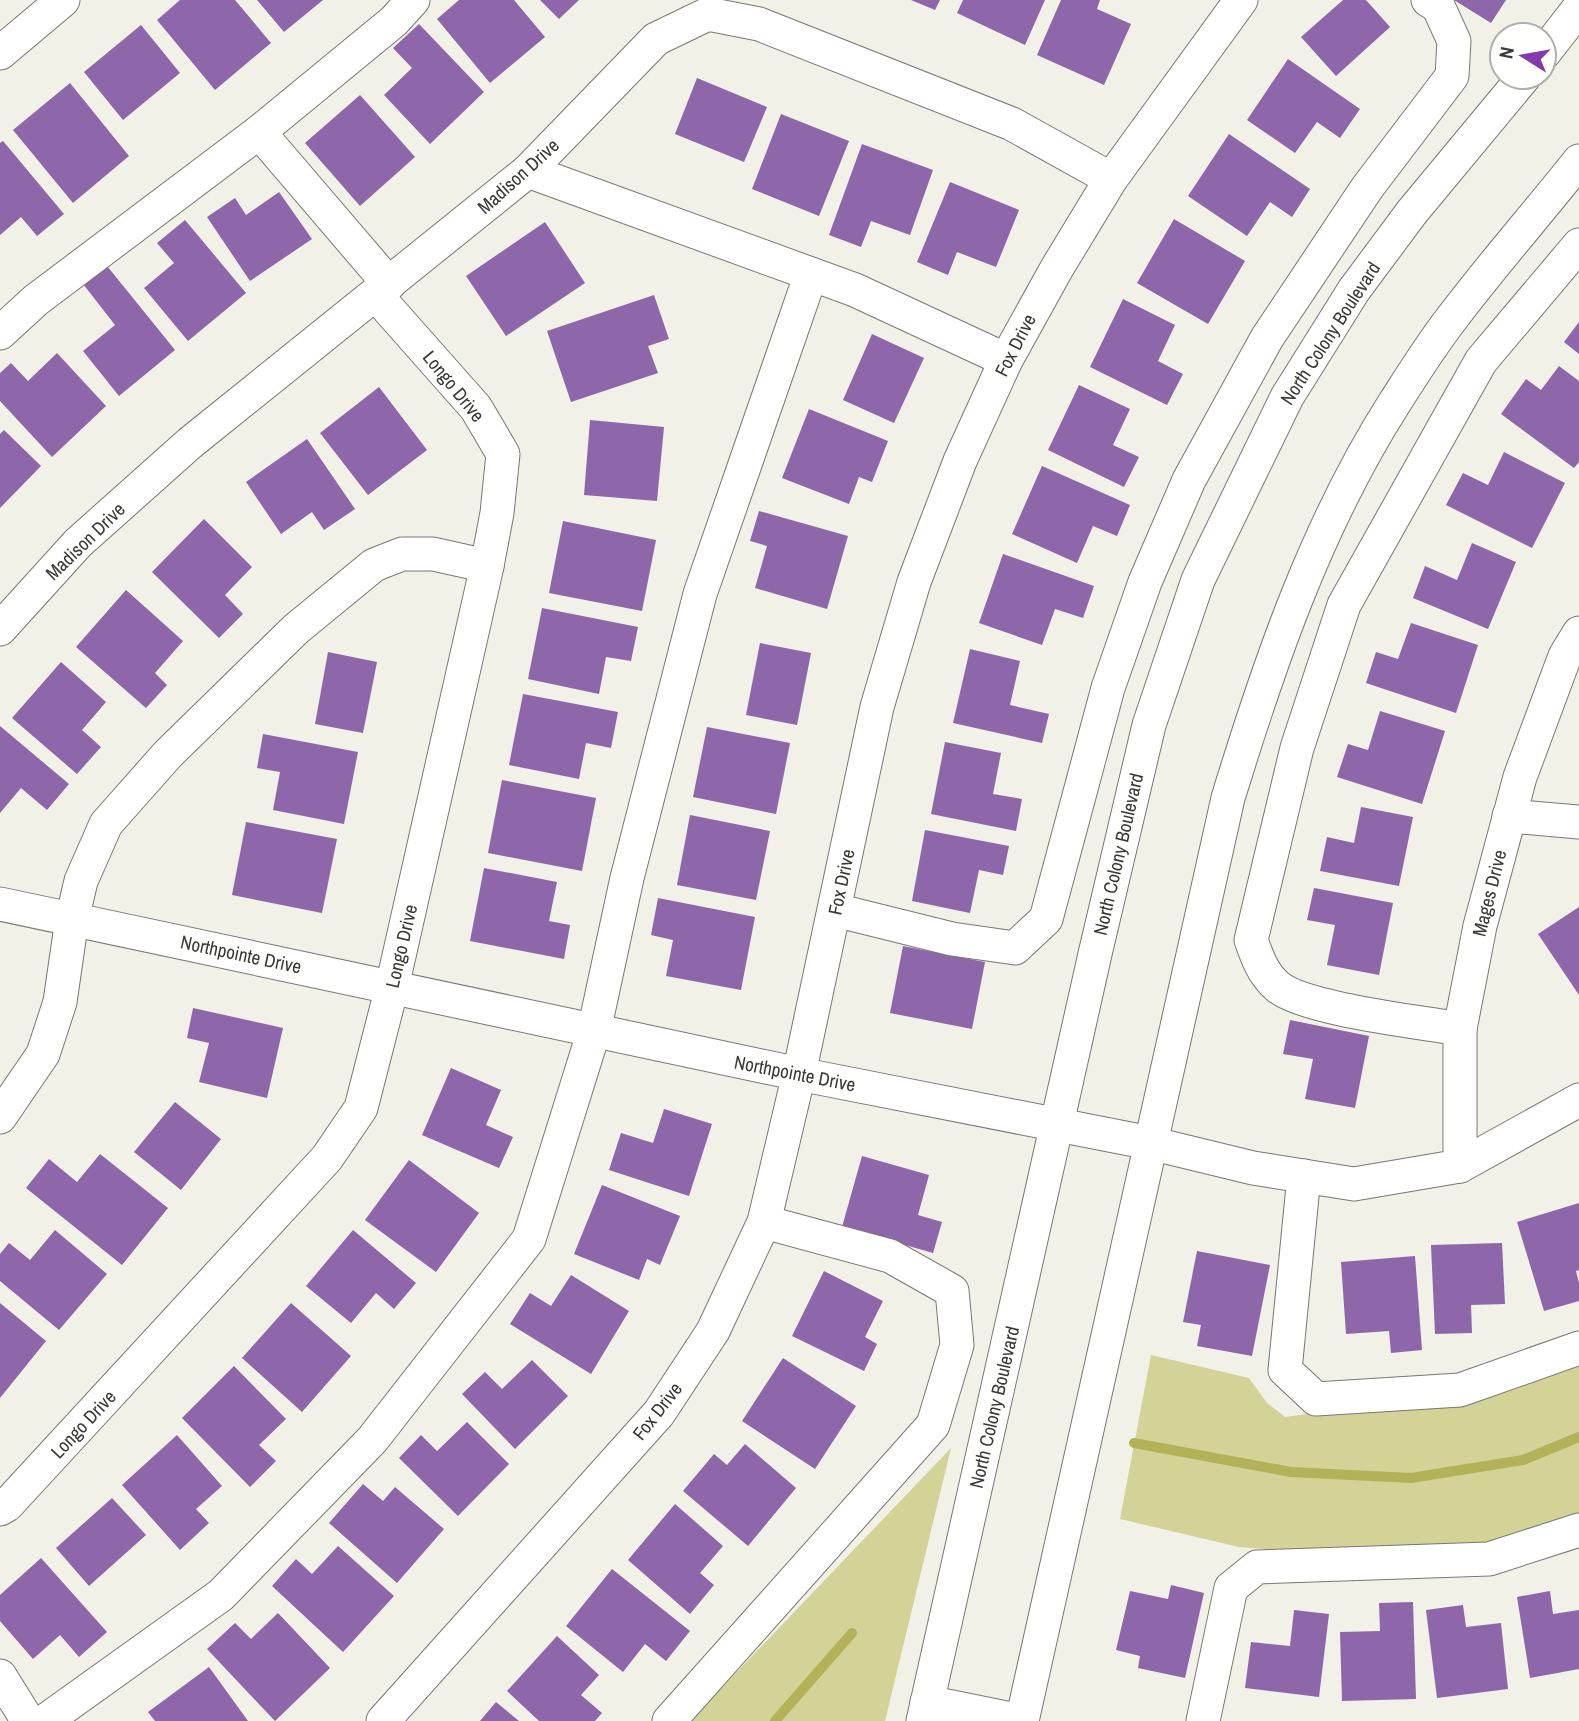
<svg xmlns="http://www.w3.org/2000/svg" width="1579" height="1721" font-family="'Archivo Narrow',sans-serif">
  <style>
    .green { fill: #d3d297 }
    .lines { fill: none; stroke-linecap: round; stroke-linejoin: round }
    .stream { stroke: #b4b259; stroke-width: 10 }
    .building { fill: #8e66aa }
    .minor-casing { stroke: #787870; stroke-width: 35 }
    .minor { stroke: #fff; stroke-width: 33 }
    .labels { text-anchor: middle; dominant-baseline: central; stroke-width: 7; stroke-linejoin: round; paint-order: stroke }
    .street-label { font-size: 19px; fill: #383834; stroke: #fffffe }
  </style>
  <rect width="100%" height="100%" fill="#f1f1e7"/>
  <g class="green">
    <polygon points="1151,1355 1249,1378 1267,1403 1285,1417 1377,1404 1579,1355 1579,1515 1460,1549 1339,1555 1239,1547 1120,1519"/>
    <polygon points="951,1448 885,1721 690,1721"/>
  </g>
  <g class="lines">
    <g class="stream">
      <polyline points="1134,1443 1291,1472 1411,1478 1523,1460 1579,1437"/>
      <polyline points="775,1721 852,1633"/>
    </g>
  </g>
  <g class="building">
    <polygon points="180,0 235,0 271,43 215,90 157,20"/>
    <polygon points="257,0 323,0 284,32"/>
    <polygon points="459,0 514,0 545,37 490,83 437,19"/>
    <polygon points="540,0 579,0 559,19"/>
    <polygon points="911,0 940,0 935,10"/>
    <polygon points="963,0 1045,0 1025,45 957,13"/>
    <polygon points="1061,0 1100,0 1097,9 1131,24 1104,85 1037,55"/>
    <polygon points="1343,0 1366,0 1390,27 1336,76 1301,37"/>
    <polygon points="1454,0 1506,0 1491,23"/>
    <polygon points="419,24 484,92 430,144 384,95 412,68 393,48"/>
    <polygon points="141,25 180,73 123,120 84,72"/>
    <polygon points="1288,59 1360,109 1340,138 1317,122 1295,153 1247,120"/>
    <polygon points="697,78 767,107 744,162 675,134"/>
    <polygon points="70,83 129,156 73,203 13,130"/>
    <polygon points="360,95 415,157 360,206 305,143"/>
    <polygon points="781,114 849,141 819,216 752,189"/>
    <polygon points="1229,134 1310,189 1292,217 1270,202 1247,236 1188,196"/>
    <polygon points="3,141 64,214 37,236 21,217 0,235 0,143"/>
    <polygon points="862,144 933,170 910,235 871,221 861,247 829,235"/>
    <polygon points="950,182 1019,210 996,267 957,252 948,275 917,262"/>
    <polygon points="279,192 312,239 250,281 207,217 235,198 246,215"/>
    <polygon points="1174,219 1245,261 1208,324 1137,283"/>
    <polygon points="185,220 246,293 188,341 144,288 174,263 157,243"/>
    <polygon points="545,222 585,283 506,336 466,276"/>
    <polygon points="103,261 175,350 119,396 83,351 115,325 80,280"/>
    <polygon points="654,295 669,339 648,346 658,373 571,402 547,331"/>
    <polygon points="1123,299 1175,325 1158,361 1183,374 1167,405 1090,367"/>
    <polygon points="1579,322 1579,354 1564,342"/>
    <polygon points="872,334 924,358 894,423 843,400"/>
    <polygon points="57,353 106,406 52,457 0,401 0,373 11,363 28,381"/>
    <polygon points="1559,366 1579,381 1579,462 1574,468 1501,414 1526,379 1541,390"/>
    <polygon points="1079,385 1130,409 1113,445 1139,457 1124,487 1048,450"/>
    <polygon points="379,387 427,450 368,495 320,433"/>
    <polygon points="809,409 888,441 872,482 859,477 849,504 782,478"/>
    <polygon points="590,420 664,427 657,501 584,495"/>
    <polygon points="4,430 41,466 0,508 0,434"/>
    <polygon points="307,439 355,509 324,530 312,512 281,534 246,482"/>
    <polygon points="1504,452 1565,483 1532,548 1446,505 1463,473 1488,485"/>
    <polygon points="1042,466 1130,505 1117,536 1093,526 1077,563 1012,534"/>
    <polygon points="759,511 848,536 827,609 755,588 767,546 750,541"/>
    <polygon points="204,519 252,567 225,595 243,614 219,638 152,572"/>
    <polygon points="563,521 656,540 642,611 549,593"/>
    <polygon points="1472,543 1516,562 1488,629 1413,598 1425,566 1457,580"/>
    <polygon points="1003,554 1094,586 1083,618 1055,609 1042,645 979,623"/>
    <polygon points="126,590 183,641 155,673 167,685 146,708 76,647"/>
    <polygon points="542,608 638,627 631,661 606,657 599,694 528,679"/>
    <polygon points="1411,623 1478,645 1456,713 1366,683 1376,652 1398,659"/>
    <polygon points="760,643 811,653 797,725 746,715"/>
    <polygon points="970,649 1020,661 1010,705 1049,714 1042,743 953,723"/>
    <polygon points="328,652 377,662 363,733 315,724"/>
    <polygon points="61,662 106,702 82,730 101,747 77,774 12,718"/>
    <polygon points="523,694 618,712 611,748 586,743 579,779 509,765"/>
    <polygon points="1380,711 1445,731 1422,804 1337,777 1348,744 1368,750"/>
    <polygon points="0,726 69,784 47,810 21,788 0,813"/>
    <polygon points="707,727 790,743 776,814 693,797"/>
    <polygon points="263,734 358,752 344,824 273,810 280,772 257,768"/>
    <polygon points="945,742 1001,753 993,794 1022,799 1016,831 931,814"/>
    <polygon points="502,780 596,798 582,871 488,853"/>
    <polygon points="1361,807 1413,817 1399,886 1320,871 1327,837 1354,843"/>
    <polygon points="690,815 770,831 756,900 677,885"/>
    <polygon points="246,822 337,839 322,913 232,895"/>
    <polygon points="925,830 1009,846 1003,875 979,870 970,913 912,901"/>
    <polygon points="484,868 557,882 549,921 570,925 564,959 470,941"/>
    <polygon points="1314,888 1393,903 1379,975 1327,965 1335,925 1307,920"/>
    <polygon points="658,898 755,917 741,990 666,976 673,940 651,935"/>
    <polygon points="1579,907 1579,995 1538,934"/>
    <polygon points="903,946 985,962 972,1029 890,1013"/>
    <polygon points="193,1008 283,1028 267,1098 199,1082 209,1043 187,1038"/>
    <polygon points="1290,1020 1369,1036 1355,1108 1305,1099 1313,1059 1283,1054"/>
    <polygon points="451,1068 501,1090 486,1125 513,1137 499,1168 422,1135"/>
    <polygon points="175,1102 221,1139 181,1190 134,1152"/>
    <polygon points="664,1109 712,1124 689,1196 609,1170 621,1133 653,1143"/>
    <polygon points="100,1154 168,1208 122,1265 26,1188 49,1159 77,1182"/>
    <polygon points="862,1156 929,1175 918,1215 942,1222 933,1253 842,1227"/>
    <polygon points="409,1160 479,1213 436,1272 365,1220"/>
    <polygon points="602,1185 680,1216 660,1265 647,1259 639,1280 574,1254"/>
    <polygon points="1579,1203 1579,1270 1576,1271 1579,1283 1579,1301 1544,1311 1517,1222"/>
    <polygon points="55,1230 107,1274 59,1330 0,1281 0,1254 9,1243 30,1260"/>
    <polygon points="353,1230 416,1283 394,1309 376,1293 351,1323 306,1286"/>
    <polygon points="1502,1243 1505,1304 1471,1305 1472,1333 1435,1334 1431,1245"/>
    <polygon points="1197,1251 1270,1265 1252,1356 1197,1346 1201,1325 1183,1322"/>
    <polygon points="1415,1256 1422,1350 1391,1353 1389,1331 1346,1334 1341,1262"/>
    <polygon points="824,1271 883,1301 865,1337 877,1344 864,1371 792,1336"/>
    <polygon points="571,1275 629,1311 591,1374 510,1324 530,1293 551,1306"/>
    <polygon points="0,1303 46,1341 0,1398"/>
    <polygon points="291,1303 351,1356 302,1412 242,1358"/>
    <polygon points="783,1358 856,1406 815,1469 742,1421"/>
    <polygon points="532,1360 568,1396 515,1449 462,1394 485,1372 502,1389"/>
    <polygon points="234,1366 286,1419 259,1445 276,1461 250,1487 182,1418"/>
    <polygon points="467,1422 509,1464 458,1516 399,1458 421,1435 437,1451"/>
    <polygon points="177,1435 222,1486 196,1509 209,1523 180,1550 122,1485"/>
    <polygon points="745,1444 796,1488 748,1546 683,1491 714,1454 727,1465"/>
    <polygon points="363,1484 383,1501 395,1487 444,1529 397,1583 329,1523"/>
    <polygon points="112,1498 146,1535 89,1586 56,1548"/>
    <polygon points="675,1504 723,1546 700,1573 714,1585 690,1614 628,1560"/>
    <polygon points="338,1546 394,1596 343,1652 272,1586 296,1559 312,1574"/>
    <polygon points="41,1558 107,1632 79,1657 60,1635 33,1659 0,1621 0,1595"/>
    <polygon points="612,1569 690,1631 666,1661 645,1644 623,1672 566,1626"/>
    <polygon points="1171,1585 1204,1593 1185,1678 1138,1668 1140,1656 1116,1650 1130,1591 1168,1599"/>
    <polygon points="1550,1591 1553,1614 1579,1610 1579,1669 1530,1678 1517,1597"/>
    <polygon points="1413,1602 1416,1699 1342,1701 1340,1632 1380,1631 1379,1603"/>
    <polygon points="1463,1605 1466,1627 1501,1623 1508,1689 1437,1698 1426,1610"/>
    <polygon points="1294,1610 1329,1614 1319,1697 1245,1688 1251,1642 1290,1646"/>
    <polygon points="278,1613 330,1668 275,1721 207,1649 235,1623 251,1639"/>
    <polygon points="557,1636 599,1675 581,1695 602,1713 595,1721 539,1721 507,1691"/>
    <polygon points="209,1667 248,1721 155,1721 148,1712"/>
    <polygon points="496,1702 519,1721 480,1721"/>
  </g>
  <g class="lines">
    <g class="minor-casing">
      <g id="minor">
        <polyline points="0,53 63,0"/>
        <polyline points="1544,53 1579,8"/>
        <polyline points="259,132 389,284"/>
        <polyline points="528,171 855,290 1006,360"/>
        <polyline points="0,333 36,300 259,132 394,21 413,0"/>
        <polyline points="0,629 78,543 190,443 528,171 656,39 708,14 759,24 1012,124 1111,179"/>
        <polyline points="1509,816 1579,822"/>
        <polyline points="0,904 799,1074 1150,1143 1253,1168 1354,1184 1460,1166 1579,1100"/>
        <polyline points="835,910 952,939 1015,948 1046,919 1108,688 1145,582 1189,480 1267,338 1367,188 1452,76 1454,41 1438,6 1428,0"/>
        <path d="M1460,1029C1421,1022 1302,1009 1277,986C1263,974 1257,957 1251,940L1297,748L1344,605L1481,361L1579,245"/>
        <polyline points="0,1117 43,1054 60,1002 72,919 81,881 106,824 168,754 296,629 374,565 402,554 433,554 487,566"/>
        <polyline points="1460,1166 1460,1029 1480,926 1520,777 1565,656 1579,633"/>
        <polyline points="1304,1176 1285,1370 1316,1399 1460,1390 1579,1348"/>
        <polyline points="0,1509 7,1505 327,1158 361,1108 392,987 487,566 497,513 503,454 476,408 376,295"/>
        <polyline points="0,1676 28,1721"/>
        <polyline points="927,1702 1021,1721"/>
        <polyline points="45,1721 221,1595 372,1440 529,1239 594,1031 627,878 700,594 811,274"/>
        <polyline points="383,1721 659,1413 713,1331 764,1222 799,1074 877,707 914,582 960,461 1006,360 1057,268 1111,179 1241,0"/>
        <polyline points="669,1721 933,1425 957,1345 952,1291 890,1256 764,1222"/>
        <polyline points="923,1721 1095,954 1149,725 1198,580 1287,397 1354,290 1412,212 1524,77"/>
        <path d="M1022,1721L1228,798C1270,661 1317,524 1395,402C1413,374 1431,345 1452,318C1492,265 1537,214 1579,161"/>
        <polyline points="1203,1721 1231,1588 1257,1567 1489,1559 1579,1530"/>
      </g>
    </g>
    <use href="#minor" class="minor"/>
  </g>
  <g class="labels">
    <g class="street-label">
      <text transform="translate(518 176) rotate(-42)">Madison Drive</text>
      <text transform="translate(1330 333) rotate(-57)">North Colony Boulevard</text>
      <text transform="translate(1015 345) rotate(-63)">Fox Drive</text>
      <text transform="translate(454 386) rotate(51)">Longo Drive</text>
      <text transform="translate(85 541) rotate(-44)">Madison Drive</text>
      <text transform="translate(1118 854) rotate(-77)">North Colony Boulevard</text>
      <text transform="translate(841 882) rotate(-78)">Fox Drive</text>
      <text transform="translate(1489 893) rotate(-76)">Mages Drive</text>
      <text transform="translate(401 946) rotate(-77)">Longo Drive</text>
      <text transform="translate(241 954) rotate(12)">Northpointe Drive</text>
      <text transform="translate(795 1073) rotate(11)">Northpointe Drive</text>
      <text transform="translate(994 1407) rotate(-77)">North Colony Boulevard</text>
      <text transform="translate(657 1411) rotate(-52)">Fox Drive</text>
      <text transform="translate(83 1424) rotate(-47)">Longo Drive</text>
    </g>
  </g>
  <g transform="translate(1523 56) rotate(281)"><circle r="33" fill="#fffffe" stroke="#afafad" stroke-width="2"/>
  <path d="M0-5L12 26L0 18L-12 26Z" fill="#823aad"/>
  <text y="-10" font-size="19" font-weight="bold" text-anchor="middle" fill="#383834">N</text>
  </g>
</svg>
